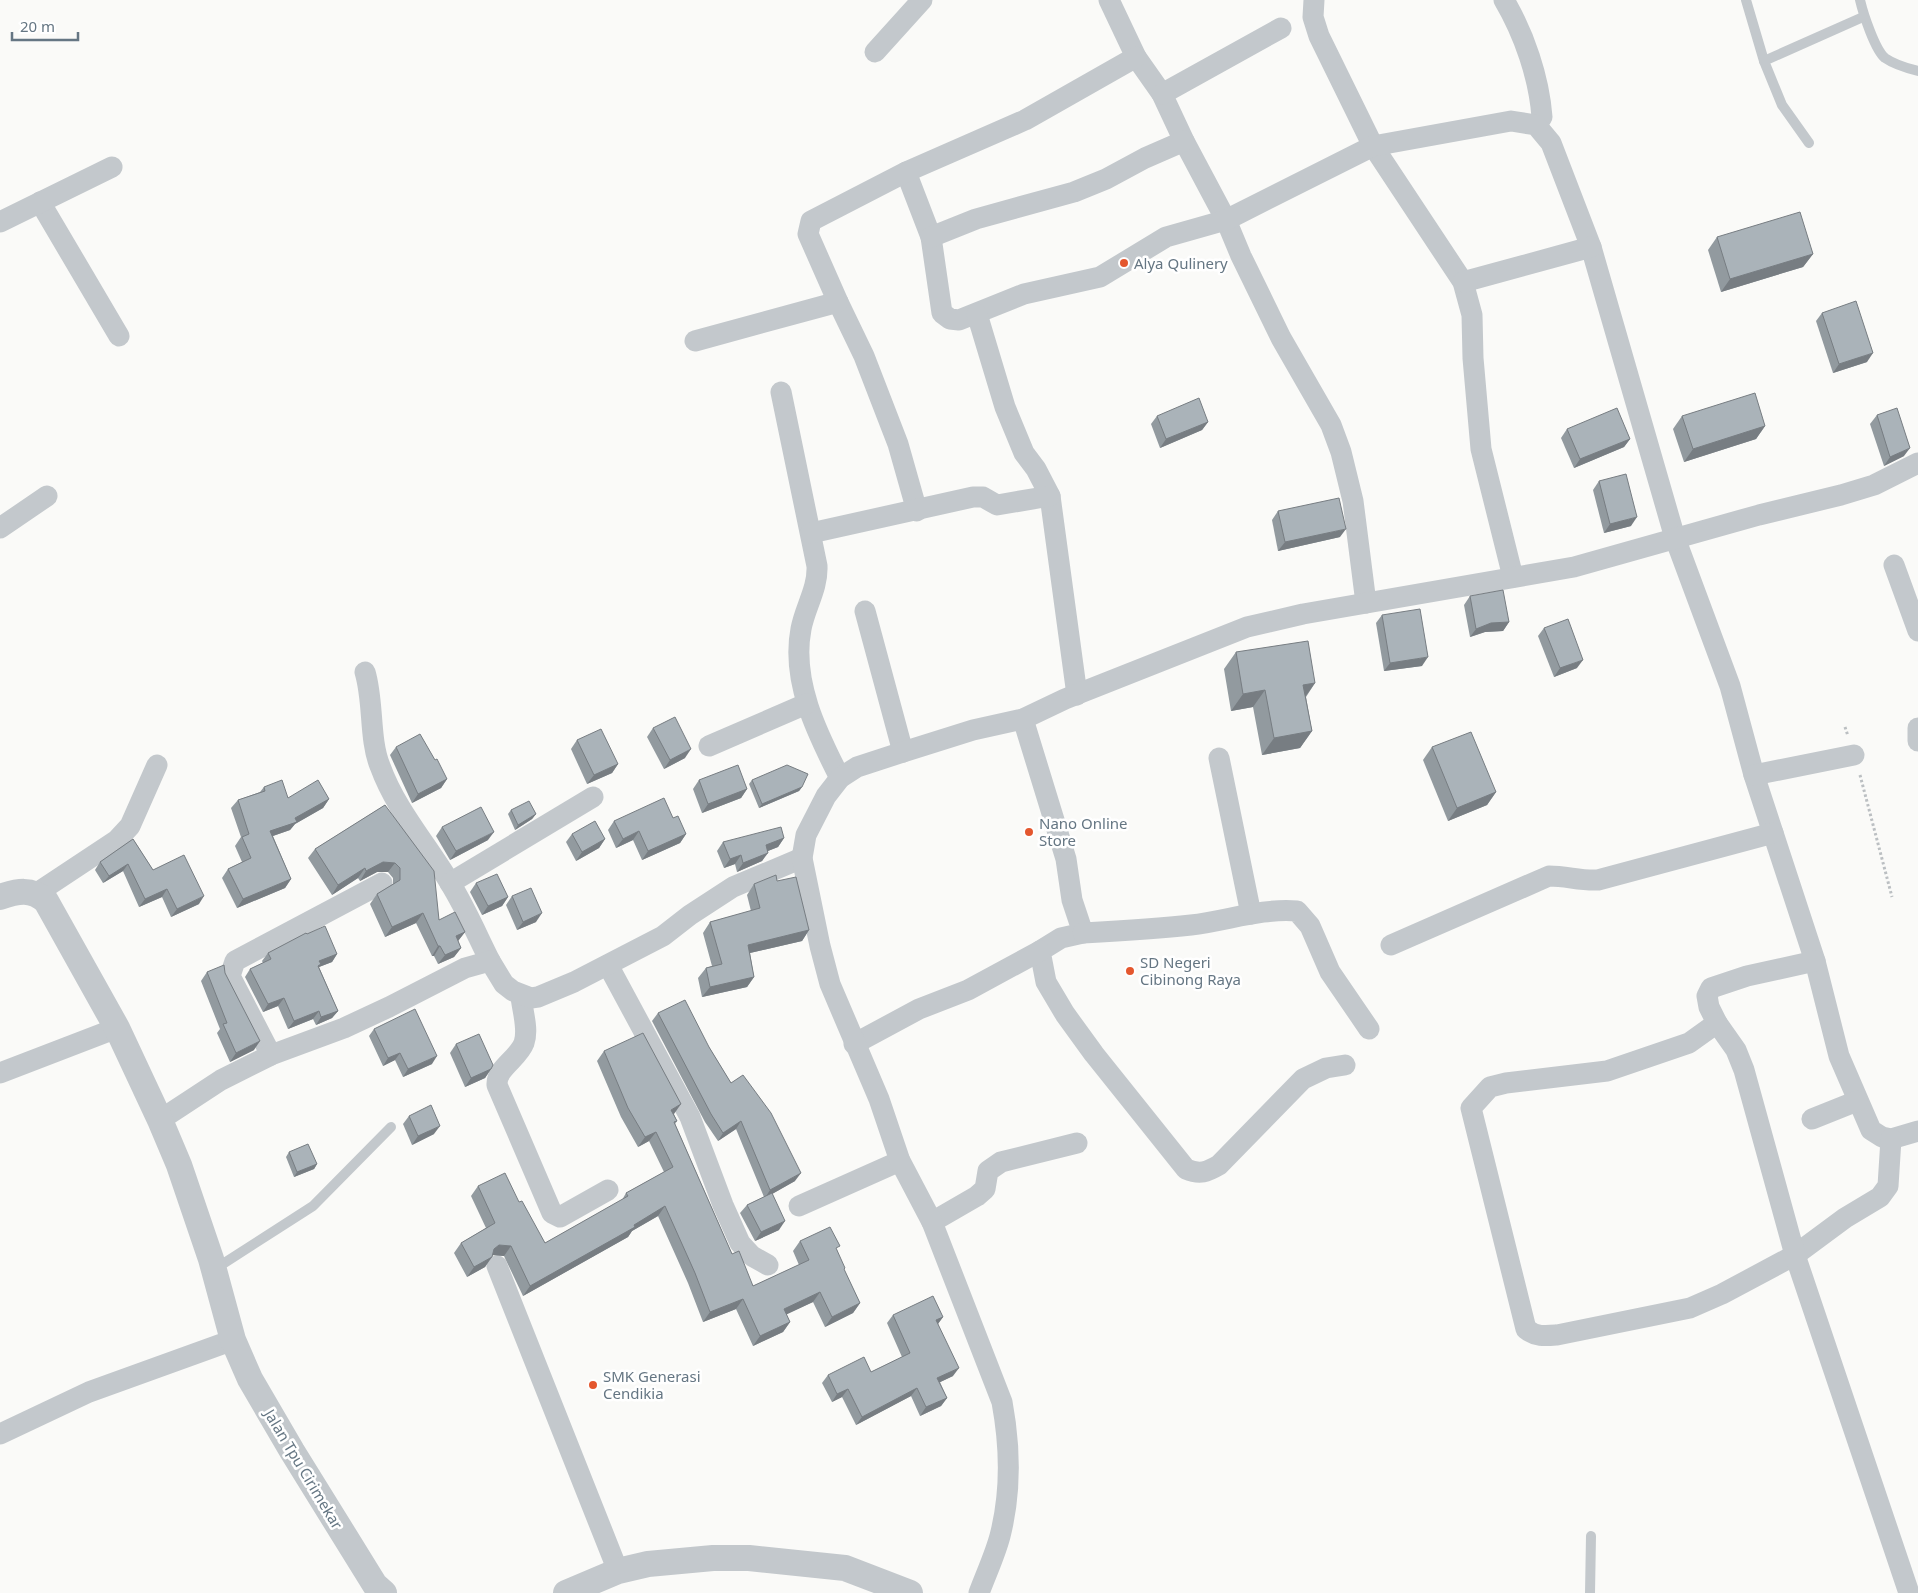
<svg xmlns="http://www.w3.org/2000/svg" width="1918" height="1593" font-family="'Noto Sans',sans-serif">
  <style>
    .lines { fill: none; stroke-linecap: round; stroke-linejoin: round }
    .path { stroke: #bbbfc2; stroke-width: 3; stroke-dasharray: 2.5 2.5; stroke-linecap: butt }
    .service { stroke: #c3c8cc; stroke-width: 10 }
    .minor { stroke: #c3c8cc; stroke-width: 21 }
    .tertiary { stroke: #c3c8cc; stroke-width: 26 }
    .wall { fill: #929a9f }
    .shaded-wall { fill: #777d82 }
    .building { fill: #aab3b9; stroke: #777d82 }
    .poi-dot { fill: #e4572e; stroke: #fff; stroke-width: 2 }
    .labels { text-anchor: middle; dominant-baseline: central; stroke-width: 5; stroke-linejoin: round; paint-order: stroke }
    .poi-label { font-size: 15px; fill: #657683; stroke: #fff; text-anchor: start }
    .street-label { font-size: 15px; fill: #657683; stroke: #fff }
  </style>
  <rect width="100%" height="100%" fill="#fafaf8"/>
  <g class="lines">
    <g class="path">
      <polyline points="1845,727 1848,736"/>
      <polyline points="1860,775 1892,897"/>
    </g>
    <g class="service">
      <polyline points="1746,0 1764,61"/>
      <path d="M1860,0C1863,13 1875,50 1885,58C1895,65 1906,68 1918,71"/>
      <polyline points="1809,143 1782,105 1764,61 1863,17"/>
      <polyline points="215,1269 313,1206 391,1127"/>
      <polyline points="1590,1593 1591,1536"/>
    </g>
    <g class="minor">
      <polyline points="1109,0 1136,57 1162,94 1184,141 1226,220 1241,256 1281,338 1331,425 1341,452 1353,501 1366,603"/>
      <polyline points="1314,0 1313,17 1319,36 1373,146 1463,282 1472,315 1473,358 1481,449 1513,577"/>
      <path d="M1504,0C1524,34 1539,77 1542,117L1536,125"/>
      <polyline points="875,52 922,0"/>
      <polyline points="1162,94 1281,28"/>
      <polyline points="906,172 931,237 942,313 950,319 959,320 1024,294 1100,277 1166,237 1226,220 1373,146 1511,121 1536,125 1551,143 1591,247 1675,538 1730,686 1754,775 1815,961 1839,1056 1871,1130 1882,1137 1891,1139 1918,1131"/>
      <polyline points="40,202 119,336"/>
      <polyline points="0,222 112,167"/>
      <polyline points="931,237 976,219 1074,192 1106,179 1145,158 1184,141"/>
      <polyline points="1463,282 1591,247"/>
      <polyline points="838,302 864,356 898,444 917,511"/>
      <polyline points="977,314 1005,407 1024,453 1036,469 1050,496 1077,695"/>
      <polyline points="695,341 838,302 808,234 811,221 906,172 1025,120 1136,57"/>
      <path d="M781,392L817,566C818,589 805,607 801,629C791,681 817,733 840,778"/>
      <polyline points="0,528 47,496"/>
      <polyline points="811,533 973,497 983,497 997,505 1050,496"/>
      <polyline points="1894,565 1918,631"/>
      <polyline points="865,611 903,752"/>
      <path d="M365,672C374,702 369,739 380,766C396,810 426,843 450,883C465,907 477,935 490,961"/>
      <path d="M1023,719L1066,859L1072,900L1083,933L1061,938L1040,951L1046,982L1065,1014L1094,1054L1186,1169C1200,1175 1207,1172 1219,1165L1303,1079L1326,1068L1345,1065"/>
      <polyline points="1918,728 1918,741"/>
      <polyline points="709,746 806,704"/>
      <polyline points="1219,758 1251,914"/>
      <polyline points="1754,775 1854,755"/>
      <polyline points="450,883 593,797"/>
      <polyline points="37,893 117,840 130,826 157,765"/>
      <path d="M1083,933C1119,931 1155,929 1191,925C1227,921 1261,908 1297,911L1310,926L1330,972L1369,1029"/>
      <path d="M1391,945L1549,876C1567,876 1580,881 1598,880L1773,833"/>
      <path d="M1815,961L1747,976L1711,988L1707,996L1709,1007L1717,1023L1689,1043L1607,1071L1506,1083L1490,1087L1471,1108L1526,1329C1536,1337 1545,1336 1557,1335L1690,1308L1722,1294L1795,1255L1845,1218L1880,1197L1888,1186L1891,1139"/>
      <polyline points="608,965 690,1117 723,1205 740,1243 752,1256 768,1265"/>
      <path d="M521,996C522,1010 529,1029 524,1043C518,1059 496,1068 497,1085L552,1213L560,1217L608,1190"/>
      <polyline points="1717,1023 1736,1050 1744,1070 1795,1255 1909,1593"/>
      <polyline points="854,1044 919,1009 968,990 1040,951"/>
      <polyline points="271,1055 230,976 235,961 382,883"/>
      <polyline points="0,1073 117,1028"/>
      <polyline points="1812,1119 1857,1101"/>
      <polyline points="160,1120 221,1080 271,1055 344,1028 389,1007 465,968 490,961 504,984 513,991 531,998 538,997 574,982 663,936 690,915 733,887 802,858"/>
      <polyline points="799,1206 900,1161"/>
      <polyline points="932,1222 977,1196 985,1189 988,1171 1001,1162 1077,1143"/>
      <polyline points="497,1266 618,1571"/>
      <polyline points="0,1434 89,1392 233,1340"/>
      <path d="M979,1593C986,1574 995,1555 1000,1536C1011,1493 1010,1445 1002,1402L932,1222L900,1161L879,1099L830,984L820,946L802,858L806,835L826,796L840,778L857,767L903,752L973,730L1023,719L1065,699L1247,627L1303,614L1574,567L1759,515L1841,495L1874,485L1918,463"/>
    </g>
    <g class="tertiary">
      <path d="M0,897C18,891 31,888 46,901L117,1028L160,1120L179,1165L211,1259L233,1340L250,1379L292,1451L375,1585L384,1593"/>
      <polyline points="566,1593 618,1571 648,1564 713,1558 749,1558 845,1568 910,1593"/>
    </g>
  </g>
  <g class="wall">
    <polygon points="1717,237 1813,254 1803,267 1721,292 1708,250"/>
    <polygon points="1822,313 1867,362 1833,373 1816,321"/>
    <polygon points="1877,415 1904,456 1884,466 1870,424"/>
    <polygon points="1157,416 1208,422 1202,430 1160,448 1151,424"/>
    <polygon points="1682,416 1765,426 1756,439 1684,462 1673,429"/>
    <polygon points="1567,429 1630,439 1624,447 1574,468 1561,438"/>
    <polygon points="1599,481 1631,526 1604,533 1593,490"/>
    <polygon points="1278,511 1340,537 1278,551 1272,520"/>
    <polygon points="1470,596 1509,622 1503,631 1485,632 1470,637 1464,605"/>
    <polygon points="1382,615 1422,666 1384,671 1376,623"/>
    <polygon points="1544,628 1577,668 1554,677 1538,636"/>
    <polygon points="1236,652 1315,683 1306,697 1312,731 1300,748 1262,755 1253,707 1231,711 1224,669"/>
    <polygon points="653,728 685,758 664,769 647,737"/>
    <polygon points="577,740 618,764 612,773 587,784 571,749"/>
    <polygon points="396,747 447,779 441,788 412,803 390,755"/>
    <polygon points="1432,747 1496,792 1487,805 1448,821 1423,760"/>
    <polygon points="699,780 747,789 741,798 702,813 693,789"/>
    <polygon points="752,780 802,787 799,791 759,808 749,784"/>
    <polygon points="264,787 288,798 329,799 323,808 295,824 290,830 273,836 291,879 285,888 237,908 222,878 228,869 242,862 235,846 241,837 231,808 238,800 260,792"/>
    <polygon points="385,805 439,920 465,932 458,941 461,948 454,957 438,964 434,956 432,956 416,923 385,937 370,904 377,894 393,884 393,878 388,872 377,872 360,881 358,878 332,895 308,858 315,849"/>
    <polygon points="511,810 536,814 532,819 515,830 508,814"/>
    <polygon points="673,818 686,834 680,843 642,860 633,840 616,848 608,830 614,821"/>
    <polygon points="442,827 488,840 450,860 436,836"/>
    <polygon points="572,834 605,839 599,848 576,861 566,842"/>
    <polygon points="784,838 778,847 768,851 762,861 737,872 735,864 724,868 717,851 723,842"/>
    <polygon points="133,839 153,870 199,904 171,917 162,897 139,907 123,871 103,883 95,870 100,862"/>
    <polygon points="777,881 809,930 802,941 750,953 754,977 747,987 702,997 698,978 706,968 712,966 703,933 710,922 751,911 747,895 754,884"/>
    <polygon points="476,883 508,897 502,906 482,915 470,892"/>
    <polygon points="512,896 536,922 517,930 506,905"/>
    <polygon points="307,934 337,954 332,962 319,967 338,1011 332,1018 316,1025 313,1019 288,1029 278,1006 263,1012 245,977 250,969 263,963 262,961 268,953"/>
    <polygon points="207,972 225,973 254,1050 230,1062 217,1033 220,1029 201,981"/>
    <polygon points="658,1013 709,1047 731,1083 795,1181 772,1194 779,1230 755,1241 740,1213 747,1205 764,1197 736,1129 718,1141 705,1122 652,1021"/>
    <polygon points="374,1029 432,1064 403,1077 395,1060 383,1066 369,1036"/>
    <polygon points="456,1044 491,1069 485,1078 465,1087 450,1053"/>
    <polygon points="604,1051 674,1114 677,1121 675,1124 732,1254 753,1286 799,1265 793,1251 800,1241 837,1250 844,1270 860,1303 853,1313 825,1327 813,1302 786,1314 790,1322 783,1332 753,1346 736,1309 703,1322 688,1283 658,1216 632,1231 628,1237 523,1296 504,1256 492,1255 485,1267 467,1277 454,1253 461,1243 486,1228 471,1196 478,1186 519,1202 545,1243 622,1200 626,1193 664,1172 649,1141 638,1147 621,1117 597,1061"/>
    <polygon points="409,1116 434,1134 412,1145 403,1124"/>
    <polygon points="289,1152 317,1164 314,1169 294,1177 286,1157"/>
    <polygon points="893,1315 943,1317 938,1324 953,1376 940,1382 947,1398 941,1406 920,1416 911,1396 856,1425 842,1397 832,1402 822,1383 828,1375 871,1372 902,1357 887,1323"/>
  </g>
  <g class="shaded-wall">
    <polygon points="1813,254 1803,267 1721,292 1730,279"/>
    <polygon points="1873,353 1867,362 1833,373 1839,364"/>
    <polygon points="1208,422 1202,430 1160,448 1166,439"/>
    <polygon points="1765,426 1756,439 1684,462 1693,449"/>
    <polygon points="1630,439 1624,447 1574,468 1580,459"/>
    <polygon points="1910,448 1904,456 1884,466 1890,457"/>
    <polygon points="1637,517 1631,526 1604,533 1610,524"/>
    <polygon points="1346,529 1340,537 1278,551 1285,542"/>
    <polygon points="1509,622 1503,631 1485,632 1470,637 1476,629 1491,623"/>
    <polygon points="1428,657 1422,666 1384,671 1390,663"/>
    <polygon points="1583,660 1577,668 1554,677 1560,668"/>
    <polygon points="1315,683 1303,700 1303,685"/>
    <polygon points="1265,690 1253,707 1231,711 1243,694"/>
    <polygon points="1312,731 1300,748 1262,755 1274,738"/>
    <polygon points="691,749 685,758 664,769 670,760"/>
    <polygon points="618,764 612,773 587,784 594,775"/>
    <polygon points="447,779 441,788 412,803 418,794"/>
    <polygon points="802,787 799,791 759,808 762,804"/>
    <polygon points="747,789 741,798 702,813 708,804"/>
    <polygon points="1496,792 1487,805 1448,821 1457,808"/>
    <polygon points="329,799 323,808 295,824 290,830 264,839 270,831 295,818"/>
    <polygon points="536,814 532,819 515,830 518,825"/>
    <polygon points="639,831 633,840 616,848 623,839"/>
    <polygon points="494,832 488,840 450,860 456,851"/>
    <polygon points="686,834 680,843 642,860 648,851"/>
    <polygon points="784,838 778,847 760,854 766,845"/>
    <polygon points="605,839 599,848 576,861 582,852"/>
    <polygon points="768,853 762,861 737,872 743,863"/>
    <polygon points="741,855 735,864 724,868 730,859"/>
    <polygon points="383,862 395,863 388,872 377,872 360,881 366,871"/>
    <polygon points="128,864 123,871 103,883 109,876"/>
    <polygon points="365,868 358,878 332,895 338,885"/>
    <polygon points="291,879 285,888 237,908 243,899"/>
    <polygon points="167,889 162,897 139,907 145,899"/>
    <polygon points="204,896 199,904 171,917 177,909"/>
    <polygon points="508,897 502,906 482,915 488,906"/>
    <polygon points="423,913 416,923 385,937 392,927"/>
    <polygon points="542,913 536,922 517,930 523,922"/>
    <polygon points="809,930 802,941 741,955 748,945"/>
    <polygon points="465,932 458,941 456,936"/>
    <polygon points="438,946 440,946 434,956 432,956"/>
    <polygon points="461,948 454,957 438,964 445,955"/>
    <polygon points="337,954 332,962 319,967 315,972 319,961"/>
    <polygon points="754,977 747,987 702,997 710,987"/>
    <polygon points="284,998 278,1006 263,1012 268,1004"/>
    <polygon points="319,1011 313,1019 288,1029 294,1021"/>
    <polygon points="338,1011 332,1018 316,1025 321,1017"/>
    <polygon points="260,1041 254,1050 230,1062 236,1053"/>
    <polygon points="400,1053 395,1060 383,1066 388,1058"/>
    <polygon points="437,1056 432,1064 403,1077 408,1069"/>
    <polygon points="491,1069 485,1078 465,1087 471,1078"/>
    <polygon points="681,1104 674,1114 664,1120 671,1110"/>
    <polygon points="741,1121 736,1129 718,1141 723,1133"/>
    <polygon points="440,1126 434,1134 412,1145 418,1136"/>
    <polygon points="656,1132 649,1141 638,1147 645,1137"/>
    <polygon points="317,1164 314,1169 294,1177 297,1172"/>
    <polygon points="801,1173 795,1181 765,1198 770,1190"/>
    <polygon points="665,1206 658,1216 632,1231 628,1237 523,1296 530,1286"/>
    <polygon points="785,1221 779,1230 755,1241 761,1232"/>
    <polygon points="499,1245 511,1246 504,1256 492,1255 494,1249"/>
    <polygon points="492,1257 485,1267 467,1277 474,1267"/>
    <polygon points="820,1292 813,1302 777,1319 784,1309"/>
    <polygon points="743,1299 736,1309 703,1322 710,1312"/>
    <polygon points="860,1303 853,1313 825,1327 832,1317"/>
    <polygon points="943,1317 937,1325 936,1320"/>
    <polygon points="790,1322 783,1332 753,1346 760,1336"/>
    <polygon points="959,1368 953,1376 932,1386 937,1378"/>
    <polygon points="917,1388 911,1396 856,1425 862,1417"/>
    <polygon points="848,1389 842,1397 832,1402 837,1394"/>
    <polygon points="947,1398 941,1406 920,1416 926,1407"/>
  </g>
  <g class="building">
    <polygon points="1800,212 1813,254 1730,279 1717,237"/>
    <polygon points="1856,301 1873,353 1839,364 1822,313"/>
    <polygon points="1755,393 1765,426 1693,449 1682,416"/>
    <polygon points="1199,398 1208,422 1166,439 1157,416"/>
    <polygon points="1617,408 1630,439 1580,459 1567,429"/>
    <polygon points="1897,408 1910,448 1890,457 1877,415"/>
    <polygon points="1626,474 1637,517 1610,524 1599,481"/>
    <polygon points="1339,498 1346,529 1285,542 1278,511"/>
    <polygon points="1503,590 1509,622 1491,623 1476,629 1470,596"/>
    <polygon points="1420,609 1428,657 1390,663 1382,615"/>
    <polygon points="1568,619 1583,660 1560,668 1544,628"/>
    <polygon points="1308,641 1315,683 1303,685 1312,731 1274,738 1265,690 1243,694 1236,652"/>
    <polygon points="675,717 691,749 670,760 653,728"/>
    <polygon points="601,729 618,764 594,775 577,740"/>
    <polygon points="1471,732 1496,792 1457,808 1432,747"/>
    <polygon points="420,734 435,760 437,759 447,779 418,794 396,747"/>
    <polygon points="738,765 747,789 708,804 699,780"/>
    <polygon points="787,765 808,774 802,787 762,804 752,780"/>
    <polygon points="282,780 288,798 318,780 329,799 295,818 297,822 270,831 291,879 243,899 228,869 251,858 242,837 249,834 238,800 265,791 264,787"/>
    <polygon points="664,798 673,818 678,816 686,834 648,851 639,831 623,839 614,821"/>
    <polygon points="529,801 536,814 518,825 511,810"/>
    <polygon points="385,805 434,871 439,920 455,912 465,932 456,936 461,948 445,955 440,946 438,946 423,913 392,927 377,894 400,880 400,868 395,863 383,862 366,871 365,868 338,885 315,849"/>
    <polygon points="481,807 494,832 456,851 442,827"/>
    <polygon points="595,821 605,839 582,852 572,834"/>
    <polygon points="781,827 784,838 766,845 768,853 743,863 741,855 730,859 723,842"/>
    <polygon points="133,839 153,870 184,855 204,896 177,909 167,889 145,899 128,864 109,876 100,862"/>
    <polygon points="497,874 508,897 488,906 476,883"/>
    <polygon points="776,875 777,881 796,877 809,930 748,945 754,977 710,987 706,968 722,964 710,922 760,908 754,884"/>
    <polygon points="531,888 542,913 523,922 512,896"/>
    <polygon points="325,926 337,954 319,961 321,964 318,966 338,1011 321,1017 319,1011 294,1021 284,998 268,1004 250,969 271,959 268,953 306,933 307,934"/>
    <polygon points="224,965 225,973 260,1041 236,1053 223,1024 227,1023 207,972"/>
    <polygon points="685,1000 709,1047 731,1083 743,1075 771,1113 801,1173 770,1190 741,1121 723,1133 711,1114 658,1013"/>
    <polygon points="415,1009 437,1056 408,1069 400,1053 388,1058 374,1029"/>
    <polygon points="643,1033 681,1104 671,1110 677,1121 674,1122 732,1254 739,1251 753,1286 809,1260 800,1241 830,1227 840,1246 836,1248 845,1268 844,1269 860,1303 832,1317 820,1292 784,1309 790,1322 760,1336 743,1299 710,1312 695,1273 665,1206 634,1225 635,1227 530,1286 511,1246 499,1245 494,1249 492,1257 474,1267 461,1243 495,1223 478,1186 505,1173 519,1202 522,1201 545,1243 628,1196 626,1193 673,1167 656,1132 645,1137 628,1108 604,1051"/>
    <polygon points="479,1034 493,1065 491,1069 471,1078 456,1044"/>
    <polygon points="431,1105 440,1126 418,1136 409,1116"/>
    <polygon points="308,1144 317,1164 297,1172 289,1152"/>
    <polygon points="772,1193 785,1221 761,1232 747,1205"/>
    <polygon points="933,1296 943,1317 936,1320 959,1368 937,1378 947,1398 926,1407 917,1388 862,1417 848,1389 837,1394 828,1375 864,1357 871,1372 910,1353 893,1315"/>
  </g>
  <g class="poi-dot">
    <circle cx="1124" cy="263" r="5"/>
    <circle cx="1029" cy="832" r="5"/>
    <circle cx="1130" cy="971" r="5"/>
    <circle cx="593" cy="1385" r="5"/>
  </g>
  <g class="labels">
    <g class="poi-label">
      <text x="1134" y="263">Alya Qulinery</text>
      <text x="1039" y="823">Nano Online<tspan x="1039" dy="17">Store</tspan></text>
      <text x="1140" y="962">SD Negeri<tspan x="1140" dy="17">Cibinong Raya</tspan></text>
      <text x="603" y="1376">SMK Generasi<tspan x="603" dy="17">Cendikia</tspan></text>
    </g>
    <g class="street-label">
      <text transform="translate(304 1469) rotate(59)">Jalan Tpu Cirimekar</text>
    </g>
  </g>
  <path d="M12 32v8h66v-8" fill="none" stroke="#657683" stroke-width="2.5"/>
  <text x="20" y="32" font-size="15" fill="#657683" stroke="#ffffff" stroke-width="4" paint-order="stroke">20 m</text>
</svg>
